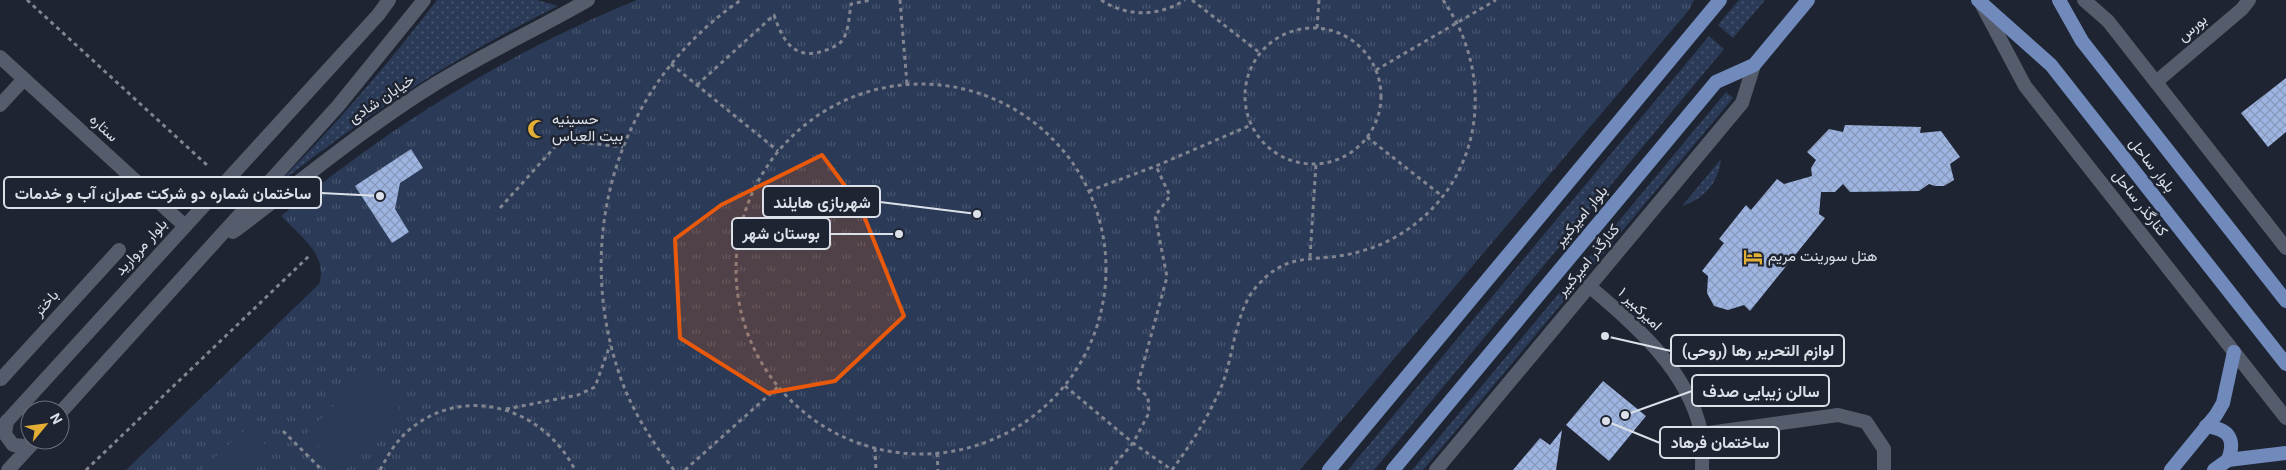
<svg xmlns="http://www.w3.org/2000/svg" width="2286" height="470" font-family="Georgia,Vazirmatn,serif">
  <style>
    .grass { fill: url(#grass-dots) }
    .park { fill: url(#park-tufts) }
    .garden { fill: #2b3a57 }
    .building { fill: url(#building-cross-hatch) }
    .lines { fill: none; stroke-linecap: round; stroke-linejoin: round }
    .path { stroke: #808590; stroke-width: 3; stroke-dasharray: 4 4; stroke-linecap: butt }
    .minor { stroke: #555c6b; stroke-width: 14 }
    .tertiary { stroke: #555c6b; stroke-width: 14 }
    .primary { stroke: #718abc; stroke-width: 14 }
    .marked { fill: #e8590c; fill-opacity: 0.2; stroke: #e8590c; stroke-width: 4; stroke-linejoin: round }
    .labels { text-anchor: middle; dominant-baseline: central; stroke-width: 5; stroke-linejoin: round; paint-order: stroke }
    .street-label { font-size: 15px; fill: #dce0e9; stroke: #1e2431 }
    .poi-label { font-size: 15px; fill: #dce0e9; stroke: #1e2431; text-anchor: start }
    .leader { fill: none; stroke: #dce0e9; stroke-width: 2 }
    .callout-dot { fill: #dce0e9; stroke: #1e2431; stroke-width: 2 }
    .callout { fill: #1e2431; stroke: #dce0e9; stroke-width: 2 }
    .callout-label { font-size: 16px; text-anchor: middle; font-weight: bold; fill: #dce0e9 }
  </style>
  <defs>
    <pattern id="grass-dots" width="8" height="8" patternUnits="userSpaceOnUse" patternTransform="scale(1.25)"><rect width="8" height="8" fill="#2b3a57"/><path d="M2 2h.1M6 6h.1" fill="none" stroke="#49566f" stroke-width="1.8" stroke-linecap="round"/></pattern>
    <pattern id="park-tufts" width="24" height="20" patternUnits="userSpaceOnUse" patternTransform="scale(1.25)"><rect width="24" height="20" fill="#2b3a57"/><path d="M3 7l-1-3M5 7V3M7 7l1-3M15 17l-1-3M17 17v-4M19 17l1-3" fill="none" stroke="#49566f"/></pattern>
    <pattern id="building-cross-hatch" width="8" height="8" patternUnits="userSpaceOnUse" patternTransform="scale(1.25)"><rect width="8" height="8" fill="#9eb5e2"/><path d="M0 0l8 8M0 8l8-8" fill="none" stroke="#8798bb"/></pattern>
  </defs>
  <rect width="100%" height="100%" fill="#1e2431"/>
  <g class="grass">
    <path d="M437,0H537L558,6C453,58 360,118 269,192C330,132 385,68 437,0Z"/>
    <polygon points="1739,0 1765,0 1733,38 1718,25"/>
    <polygon points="1709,36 1724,49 1374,470 1348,470"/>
    <polygon points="1726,92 1733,98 1423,470 1412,470"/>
    <path d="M1721,159C1719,182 1704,199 1682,206Z"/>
  </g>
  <path class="park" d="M637,0H1694L1689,10L1300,470H126L319,284C329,255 299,235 281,216C389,127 506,53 637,0Z"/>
  <g class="garden">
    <polygon points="369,370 404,402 343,468 306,434"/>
    <polygon points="248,427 272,452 253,470 201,470"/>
    <polygon points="278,457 291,470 264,470"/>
  </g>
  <g class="building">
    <polygon points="2286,78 2286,132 2268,147 2241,113"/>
    <polygon points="1845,125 1921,127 1920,133 1941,131 1960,157 1950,164 1954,180 1944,186 1935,186 1929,184 1919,191 1850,192 1843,184 1835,192 1821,192 1819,214 1825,218 1750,311 1744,305 1728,310 1714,306 1707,293 1708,276 1702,271 1724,243 1719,239 1746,205 1751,210 1777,179 1784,184 1812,176 1811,168 1816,160 1807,152 1829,129 1843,132"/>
    <polygon points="411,149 423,168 400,183 395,209 409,232 392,243 355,186"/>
    <polygon points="1603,381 1646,416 1609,461 1566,425"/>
    <polygon points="1562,430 1556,470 1513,470 1540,438 1550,445"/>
  </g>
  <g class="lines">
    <g class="path">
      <polyline points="27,0 208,166"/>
      <polyline points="900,0 907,84"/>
      <path d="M1101,0C1127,17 1158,17 1185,0"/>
      <polyline points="1192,0 1260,53"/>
      <polyline points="1317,28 1319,0"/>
      <circle cx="1313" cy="96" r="68"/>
      <polyline points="671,64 778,151"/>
      <polyline points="1376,70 1496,0"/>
      <circle cx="921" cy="269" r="185"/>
      <path d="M697,85L774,15C781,35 790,57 816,53C824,51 834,48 841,42C849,33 849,16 851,4L871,0"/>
      <polyline points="1367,137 1442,196"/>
      <polyline points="1089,191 1156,166 1251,125"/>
      <polyline points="500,208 561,140 623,147"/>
      <polyline points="1310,257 1316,164"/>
      <polyline points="1065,386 1133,443 1172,470"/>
      <polyline points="506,409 578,395 595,387 610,345"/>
      <polyline points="283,431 322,470"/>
      <polyline points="875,448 876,470"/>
      <polyline points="937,453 938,470"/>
      <polyline points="86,470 309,256"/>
      <path d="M380,470C388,455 396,441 409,430C465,383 544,408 575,470"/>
      <path d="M674,470C652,442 633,412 621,379C571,239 617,84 741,0"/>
      <polyline points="685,470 779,386"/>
      <polyline points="1110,470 1133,443 1149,413 1148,397 1137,387 1167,277 1155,216 1170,196 1156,166"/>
      <path d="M1172,470C1192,443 1209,416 1222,385C1234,355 1235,310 1257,286C1281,259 1298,260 1331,257C1350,255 1369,250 1386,242C1480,196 1501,83 1443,0"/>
    </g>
    <g class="minor">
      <polyline points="2156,82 2242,9 2249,0"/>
      <polyline points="0,105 24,79"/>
      <path d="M1589,286C1635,325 1688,370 1701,432C1703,444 1702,458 1702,470"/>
      <polyline points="0,378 1,379 119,250"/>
      <polyline points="1701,434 1838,415 1866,422 1884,449 1884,470"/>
    </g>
    <g class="tertiary">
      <polyline points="2084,0 2108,21 2286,248"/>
      <polyline points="1982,5 2025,86 2286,418"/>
      <polyline points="0,57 185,226"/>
      <path d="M233,232C300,182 364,128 435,84C485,53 538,29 588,0"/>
      <polyline points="60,413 338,106 424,0"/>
      <polyline points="7,421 5,434 13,445 26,446 34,440"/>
      <polyline points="0,429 378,15 389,0"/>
      <polyline points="8,470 33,443"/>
      <polyline points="1436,470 1742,103 1754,65"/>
    </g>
    <g class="primary">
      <polyline points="1978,0 2051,65 2286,364"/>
      <polyline points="2059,0 2082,41 2286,301"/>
      <path d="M2206,426C2229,429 2236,439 2228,460"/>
      <polyline points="1329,470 1720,0"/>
      <polyline points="1393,470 1716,82 1754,65 1808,0"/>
      <polyline points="2171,470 2216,415 2223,403 2234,352"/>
      <polyline points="2214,470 2228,460 2286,453"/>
    </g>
  </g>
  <path class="marked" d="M822,155L860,206L904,316L835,381L768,393L680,338L675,239L721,205Z"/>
  <defs>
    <g id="mosque-bare" transform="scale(1.5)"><path d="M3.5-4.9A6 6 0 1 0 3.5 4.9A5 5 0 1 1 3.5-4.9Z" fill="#e3ae35" stroke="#1e2431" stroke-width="2.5" paint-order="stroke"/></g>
    <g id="hotel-bare" transform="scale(1.5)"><path d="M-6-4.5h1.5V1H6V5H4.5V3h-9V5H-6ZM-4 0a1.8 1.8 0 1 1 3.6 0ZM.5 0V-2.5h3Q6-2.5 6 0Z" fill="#e3ae35" stroke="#1e2431" stroke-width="2.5" paint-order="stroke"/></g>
  </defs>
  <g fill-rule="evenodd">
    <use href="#mosque-bare" x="537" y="129"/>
    <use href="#hotel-bare" x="1753" y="257"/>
  </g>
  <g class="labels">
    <g class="street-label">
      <text transform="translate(2193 29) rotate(-40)">بورس</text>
      <text transform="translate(382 100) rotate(-34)">خیابان شادی</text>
      <text transform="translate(103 129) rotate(43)">ستاره</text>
      <text transform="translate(2151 166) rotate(52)">بلوار ساحل</text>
      <text transform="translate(2139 204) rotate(52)">کنارگذر ساحل</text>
      <text transform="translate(1582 217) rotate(-50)">بلوار امیرکبیر</text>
      <text transform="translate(142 248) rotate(-48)">بلوار مروارید</text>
      <text transform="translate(1589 261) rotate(-50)">کنارگذر امیرکبیر</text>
      <text transform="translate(47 304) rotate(-48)">باختر</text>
      <text transform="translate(1639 310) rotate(44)">امیرکبیر ۱</text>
    </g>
    <g class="poi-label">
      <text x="552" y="120">حسینیه<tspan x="552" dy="17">بیت العباس</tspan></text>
      <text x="1768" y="257">هتل سورینت مريم</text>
    </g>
  </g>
  <path class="leader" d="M380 196L321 193M977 214L880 202M899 234L830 234M1605 336L1671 351M1625 415L1692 391M1606 421L1660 443"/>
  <g class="callout-dot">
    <circle cx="380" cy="196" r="5"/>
    <circle cx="977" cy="214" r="5"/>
    <circle cx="899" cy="234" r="5"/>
    <circle cx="1605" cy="336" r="5"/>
    <circle cx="1625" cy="415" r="5"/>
    <circle cx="1606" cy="421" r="5"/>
  </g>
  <g class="callout">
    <rect x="4" y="177" width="317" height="31" rx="5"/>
    <rect x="763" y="186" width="117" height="31" rx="5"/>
    <rect x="732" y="218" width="98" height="31" rx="5"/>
    <rect x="1671" y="335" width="173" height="31" rx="5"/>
    <rect x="1692" y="375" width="137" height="31" rx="5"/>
    <rect x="1660" y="427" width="119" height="31" rx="5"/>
  </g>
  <g class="callout-label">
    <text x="163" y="199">ساختمان شماره دو شرکت عمران، آب و خدمات</text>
    <text x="822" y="208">شهربازی هایلند</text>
    <text x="781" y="239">بوستان شهر</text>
    <text x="1758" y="356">لوازم التحریر رها (روحی)</text>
    <text x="1761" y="397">سالن زیبایی صدف</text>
    <text x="1720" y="448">ساختمان فرهاد</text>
  </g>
  <g transform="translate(45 425) rotate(61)"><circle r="24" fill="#1e2431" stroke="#6a6f7b"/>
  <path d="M0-4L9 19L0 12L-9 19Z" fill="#e3ae35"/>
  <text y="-8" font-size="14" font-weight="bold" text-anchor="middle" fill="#dce0e9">N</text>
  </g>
</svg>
